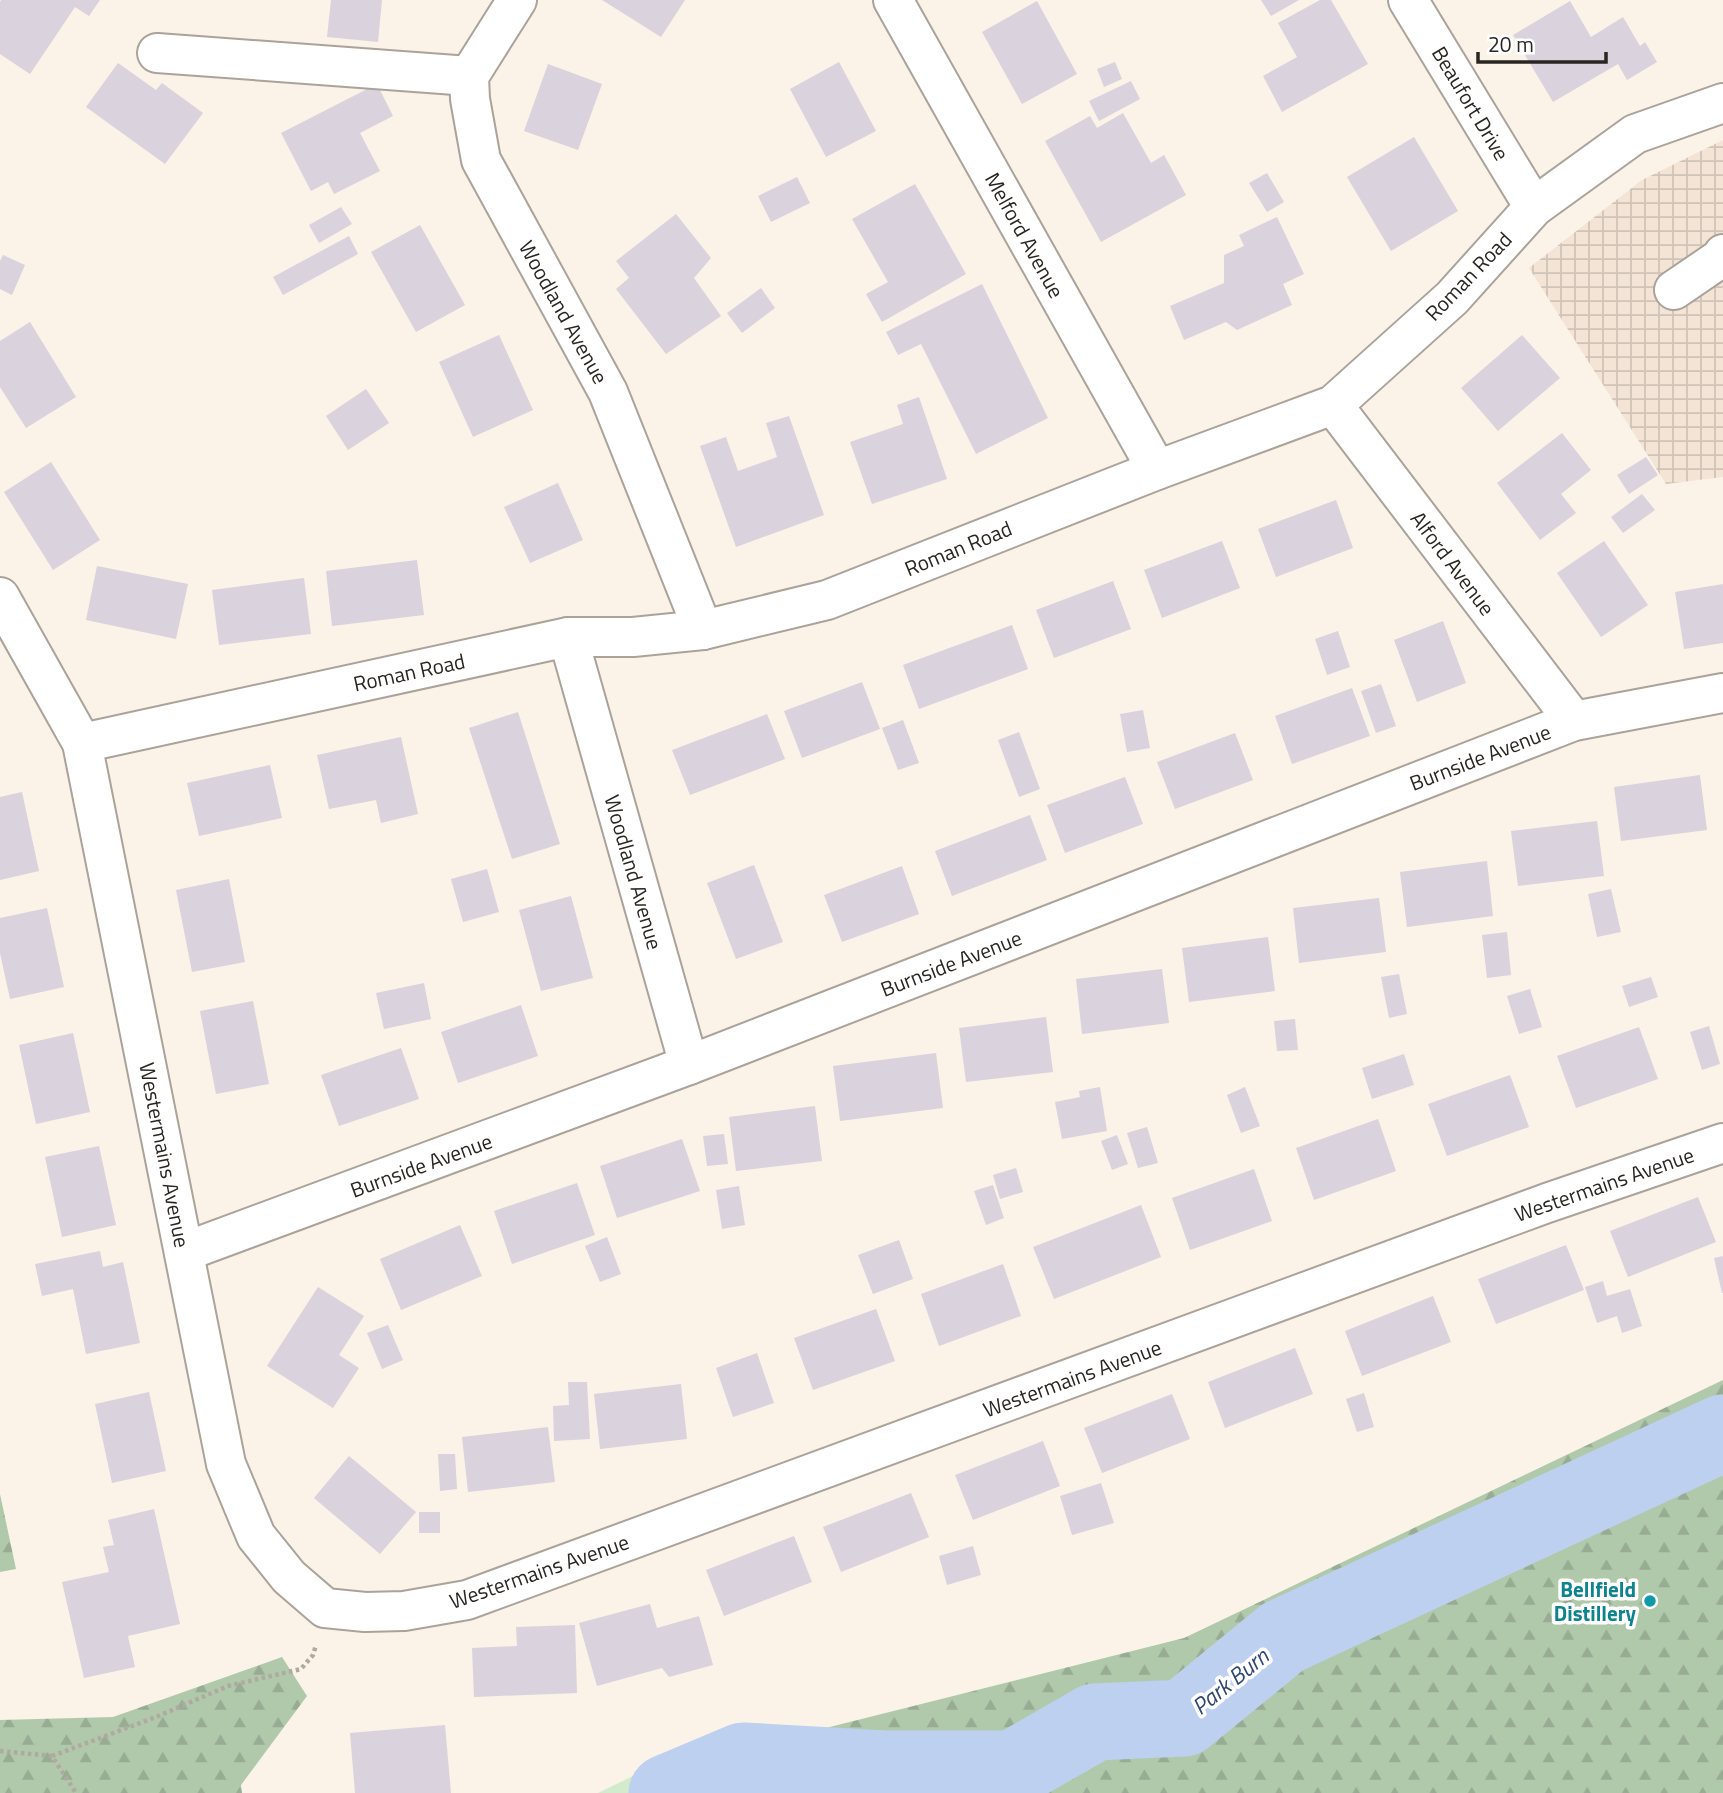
<svg xmlns="http://www.w3.org/2000/svg" width="1723" height="1793" font-family="'Titillium Web',sans-serif">
  <style>
    .industrial { fill: url(#industrial-grid) }
    .green { fill: #d2ebcd }
    .forest { fill: url(#forest-firs) }
    .lines { fill: none; stroke-linecap: round; stroke-linejoin: round }
    .river { stroke: #bdd0ef; stroke-width: 77 }
    .building { fill: #dad2dd }
    .minor-casing { stroke: #aba299; stroke-width: 42 }
    .path { stroke: #b0a9a1; stroke-width: 4.5; stroke-dasharray: 3.5 3.5; stroke-linecap: butt }
    .minor { stroke: #fff; stroke-width: 38 }
    .culture-dot { fill: #0f9aa8; stroke: #fff; stroke-width: 2.5 }
    .labels { text-anchor: middle; dominant-baseline: central; stroke-width: 7; stroke-linejoin: round; paint-order: stroke }
    .street-label { font-size: 21px; fill: #292622; stroke: #fff }
    .culture-label { font-size: 21px; font-weight: bold; fill: #0d838f; stroke: #fff; text-anchor: end }
    .water-label { font-size: 23px; font-style: italic; fill: #2d4671; stroke: #fff }
  </style>
  <defs>
    <pattern id="industrial-grid" width="8" height="8" patternUnits="userSpaceOnUse" patternTransform="scale(1.75)"><rect width="8" height="8" fill="#f3e4d5"/><path d="M0 4h8M4 0v8" fill="none" stroke="#d0c3b7"/></pattern>
    <pattern id="forest-firs" width="22" height="20" patternUnits="userSpaceOnUse" patternTransform="scale(1.75)"><rect width="22" height="20" fill="#b0c9ab"/><path d="M5 1l3.5 6h-7zM16 11l3.5 6h-7z" fill="#97ac93"/></pattern>
  </defs>
  <rect width="100%" height="100%" fill="#fbf2e8"/>
  <polygon class="industrial" points="1723,140 1723,477 1666,484 1529,268 1642,180"/>
  <polygon class="green" points="631,1777 668,1793 598,1793"/>
  <g class="forest">
    <polygon points="1723,1380 1723,1793 668,1793 631,1777 1184,1638"/>
    <polygon points="0,1494 16,1569 0,1572"/>
    <polygon points="282,1657 307,1696 241,1785 242,1793 0,1793 0,1720 113,1717"/>
  </g>
  <g class="lines">
    <polyline class="river" points="667,1793 743,1761 885,1769 1013,1769 1095,1722 1184,1718 1283,1637 1723,1433"/>
  </g>
  <g class="building">
    <polygon points="1,0 100,0 89,16 75,7 30,74 0,54 0,2"/>
    <polygon points="331,0 382,0 378,42 327,37"/>
    <polygon points="602,0 685,0 661,37"/>
    <polygon points="1261,0 1299,0 1271,16"/>
    <polygon points="1320,0 1331,0 1368,64 1282,112 1263,76 1297,57 1278,23"/>
    <polygon points="1037,1 1077,74 1022,104 982,32"/>
    <polygon points="1570,1 1591,37 1623,17 1640,46 1645,42 1657,62 1627,80 1618,64 1553,102 1513,35"/>
    <polygon points="839,62 876,131 826,157 790,89"/>
    <polygon points="1115,62 1122,79 1104,87 1097,69"/>
    <polygon points="118,63 156,90 162,83 203,113 165,164 86,107"/>
    <polygon points="548,64 602,84 578,150 524,131"/>
    <polygon points="1131,81 1140,99 1099,121 1089,101"/>
    <polygon points="377,84 393,116 360,133 380,171 334,194 328,182 311,191 281,133"/>
    <polygon points="1123,113 1151,163 1164,155 1186,195 1101,242 1045,141 1090,116 1097,128"/>
    <polygon points="1414,137 1458,211 1391,251 1347,177"/>
    <polygon points="1267,173 1284,202 1267,212 1249,183"/>
    <polygon points="797,177 810,203 771,222 758,196"/>
    <polygon points="915,184 966,274 882,322 866,294 888,282 852,219"/>
    <polygon points="341,207 352,224 319,243 309,225"/>
    <polygon points="676,214 711,258 694,278 721,316 666,354 616,289 629,278 616,261"/>
    <polygon points="1277,217 1304,274 1283,284 1292,305 1237,330 1226,322 1184,340 1170,306 1224,283 1224,255 1244,246 1239,235"/>
    <polygon points="420,225 465,305 416,332 371,252"/>
    <polygon points="349,236 358,254 283,295 273,277"/>
    <polygon points="3,255 25,265 12,295 0,289 0,261"/>
    <polygon points="982,284 1048,418 976,454 921,344 898,355 886,332"/>
    <polygon points="761,288 775,308 742,333 727,313"/>
    <polygon points="30,322 76,397 26,428 0,387 0,341"/>
    <polygon points="499,335 533,410 473,437 439,362"/>
    <polygon points="1522,335 1560,378 1498,431 1461,388"/>
    <polygon points="366,389 389,423 348,450 326,416"/>
    <polygon points="919,397 947,479 872,504 850,442 903,424 897,405"/>
    <polygon points="789,416 824,515 736,547 700,446 726,437 738,471 777,457 766,423"/>
    <polygon points="1562,433 1591,470 1561,494 1576,513 1540,540 1497,483"/>
    <polygon points="1646,457 1658,475 1629,494 1617,475"/>
    <polygon points="51,462 100,540 53,570 4,492"/>
    <polygon points="558,483 583,540 530,563 504,507"/>
    <polygon points="1642,494 1655,510 1623,533 1611,517"/>
    <polygon points="1336,500 1353,548 1276,577 1258,529"/>
    <polygon points="1222,541 1240,588 1162,618 1144,570"/>
    <polygon points="1604,541 1648,605 1601,637 1557,573"/>
    <polygon points="417,560 424,615 332,626 326,571"/>
    <polygon points="97,566 188,584 176,639 86,620"/>
    <polygon points="304,578 311,634 219,645 212,590"/>
    <polygon points="1113,581 1131,629 1054,658 1036,610"/>
    <polygon points="1723,584 1723,643 1684,649 1675,592"/>
    <polygon points="1443,621 1466,683 1417,702 1394,640"/>
    <polygon points="1012,625 1028,669 919,709 903,665"/>
    <polygon points="1338,631 1350,667 1327,675 1315,639"/>
    <polygon points="862,682 880,729 802,758 784,711"/>
    <polygon points="1381,684 1396,726 1376,733 1361,691"/>
    <polygon points="1352,688 1370,736 1292,764 1275,716"/>
    <polygon points="1143,710 1150,748 1127,752 1120,714"/>
    <polygon points="518,712 560,844 512,859 469,728"/>
    <polygon points="767,714 785,759 690,795 672,750"/>
    <polygon points="903,720 919,763 898,770 882,728"/>
    <polygon points="1019,732 1040,789 1019,797 998,740"/>
    <polygon points="1235,733 1253,780 1175,809 1157,762"/>
    <polygon points="401,737 418,814 381,823 376,800 329,809 317,755"/>
    <polygon points="270,765 282,818 199,836 187,783"/>
    <polygon points="1700,775 1707,830 1621,841 1614,787"/>
    <polygon points="1125,777 1143,824 1065,853 1047,805"/>
    <polygon points="22,792 39,871 0,880 0,797"/>
    <polygon points="1030,815 1047,860 952,896 935,851"/>
    <polygon points="1597,821 1604,876 1518,886 1511,831"/>
    <polygon points="1487,861 1493,916 1407,927 1400,872"/>
    <polygon points="754,865 783,942 736,959 707,883"/>
    <polygon points="902,866 919,914 842,942 824,895"/>
    <polygon points="487,869 499,912 463,922 451,879"/>
    <polygon points="229,879 245,962 192,972 176,890"/>
    <polygon points="1611,889 1621,932 1597,937 1588,894"/>
    <polygon points="571,896 593,978 541,991 519,910"/>
    <polygon points="1379,898 1386,952 1299,963 1293,908"/>
    <polygon points="47,908 64,987 10,999 0,953 0,918"/>
    <polygon points="1507,932 1511,975 1487,978 1482,935"/>
    <polygon points="1268,937 1275,991 1189,1002 1182,948"/>
    <polygon points="1162,969 1169,1023 1082,1034 1076,979"/>
    <polygon points="1399,974 1407,1014 1389,1018 1381,977"/>
    <polygon points="1651,977 1658,997 1629,1007 1622,986"/>
    <polygon points="424,983 431,1019 384,1029 376,993"/>
    <polygon points="1530,989 1542,1027 1519,1034 1507,996"/>
    <polygon points="253,1001 269,1084 216,1094 200,1011"/>
    <polygon points="521,1005 538,1056 458,1083 441,1032"/>
    <polygon points="1046,1017 1053,1072 966,1082 959,1028"/>
    <polygon points="1295,1019 1298,1050 1277,1051 1274,1021"/>
    <polygon points="1709,1026 1720,1064 1702,1070 1690,1032"/>
    <polygon points="1639,1027 1658,1079 1576,1108 1557,1056"/>
    <polygon points="73,1033 90,1112 36,1124 19,1045"/>
    <polygon points="401,1048 419,1099 339,1126 321,1075"/>
    <polygon points="936,1053 943,1108 840,1121 833,1066"/>
    <polygon points="1404,1054 1414,1085 1372,1099 1362,1068"/>
    <polygon points="1510,1075 1529,1127 1447,1156 1428,1104"/>
    <polygon points="1100,1087 1107,1131 1062,1139 1055,1102 1080,1097 1079,1091"/>
    <polygon points="1245,1087 1260,1126 1241,1133 1227,1095"/>
    <polygon points="815,1106 822,1161 736,1171 729,1117"/>
    <polygon points="1378,1119 1396,1171 1314,1200 1296,1148"/>
    <polygon points="1147,1127 1158,1163 1138,1168 1127,1133"/>
    <polygon points="724,1134 728,1164 707,1166 703,1136"/>
    <polygon points="1117,1135 1128,1164 1112,1170 1101,1141"/>
    <polygon points="682,1139 700,1191 617,1218 600,1166"/>
    <polygon points="99,1146 116,1225 62,1237 45,1157"/>
    <polygon points="1016,1168 1023,1192 1000,1199 993,1175"/>
    <polygon points="1254,1169 1272,1221 1190,1250 1172,1198"/>
    <polygon points="577,1183 595,1235 512,1264 494,1211"/>
    <polygon points="993,1185 1004,1218 986,1225 974,1191"/>
    <polygon points="739,1186 745,1225 722,1229 716,1190"/>
    <polygon points="1698,1197 1716,1242 1628,1277 1610,1231"/>
    <polygon points="1141,1205 1161,1257 1054,1299 1033,1247"/>
    <polygon points="460,1225 482,1276 401,1310 380,1259"/>
    <polygon points="607,1237 621,1274 600,1282 585,1246"/>
    <polygon points="899,1240 913,1279 873,1294 858,1255"/>
    <polygon points="1566,1245 1584,1290 1496,1324 1478,1279"/>
    <polygon points="100,1251 103,1267 123,1262 140,1343 86,1354 73,1289 42,1296 35,1264"/>
    <polygon points="1723,1256 1723,1293 1722,1293 1714,1258"/>
    <polygon points="1003,1264 1021,1316 939,1346 921,1294"/>
    <polygon points="1603,1281 1607,1296 1630,1289 1642,1326 1622,1333 1617,1316 1597,1323 1585,1287"/>
    <polygon points="318,1287 364,1316 339,1355 359,1368 333,1408 267,1366"/>
    <polygon points="1433,1296 1451,1342 1362,1376 1345,1331"/>
    <polygon points="876,1309 895,1361 813,1390 794,1338"/>
    <polygon points="388,1325 403,1360 382,1369 367,1333"/>
    <polygon points="1295,1348 1313,1394 1225,1428 1208,1382"/>
    <polygon points="757,1353 774,1403 733,1417 716,1368"/>
    <polygon points="568,1382 587,1382 590,1439 554,1441 553,1406 569,1405"/>
    <polygon points="681,1384 687,1439 600,1449 594,1394"/>
    <polygon points="149,1392 166,1471 112,1483 95,1404"/>
    <polygon points="1364,1393 1374,1427 1357,1432 1346,1399"/>
    <polygon points="1172,1394 1190,1439 1102,1473 1084,1428"/>
    <polygon points="548,1427 555,1482 468,1492 462,1437"/>
    <polygon points="1043,1441 1060,1486 973,1520 955,1475"/>
    <polygon points="438,1454 455,1454 457,1489 440,1491"/>
    <polygon points="349,1456 416,1512 380,1554 314,1498"/>
    <polygon points="1101,1483 1114,1523 1072,1535 1060,1496"/>
    <polygon points="911,1493 929,1537 841,1572 823,1527"/>
    <polygon points="154,1509 180,1624 128,1636 135,1667 84,1678 62,1582 109,1572 103,1547 114,1545 108,1520"/>
    <rect x="419" y="1512" width="21" height="21"/>
    <polygon points="794,1536 812,1582 724,1616 706,1570"/>
    <polygon points="973,1546 981,1575 947,1585 939,1556"/>
    <polygon points="650,1604 657,1628 699,1616 713,1665 669,1677 662,1668 597,1686 579,1623"/>
    <polygon points="575,1625 577,1693 474,1697 472,1648 517,1646 516,1627"/>
    <polygon points="445,1725 451,1793 355,1793 350,1733"/>
  </g>
  <g class="lines">
    <g class="minor-casing">
      <g id="minor">
        <polyline points="517,0 469,76 470,99 481,160 608,392 703,630"/>
        <polyline points="893,0 1157,470"/>
        <polyline points="1408,0 1534,207"/>
        <polyline points="157,53 469,76"/>
        <polyline points="1674,290 1721,258 1723,254"/>
        <polyline points="1333,405 1574,721"/>
        <polyline points="0,597 82,743 226,1464 256,1536 289,1577 325,1608 365,1612 404,1611 467,1600 1547,1203 1723,1143"/>
        <polyline points="568,637 689,1065"/>
        <polyline points="82,743 568,637 633,637 703,630 827,600 1157,470 1333,405 1452,298 1534,207 1635,134 1723,103"/>
        <polyline points="184,1252 689,1065 1574,721 1723,693"/>
      </g>
    </g>
    <g class="path">
      <polyline points="0,1751 52,1756 76,1793"/>
      <polyline points="52,1756 156,1717 228,1686 301,1669 313,1655 316,1645"/>
    </g>
    <use href="#minor" class="minor"/>
  </g>
  <circle class="culture-dot" cx="1650" cy="1601" r="7"/>
  <g class="labels">
    <g class="street-label">
      <text transform="translate(1471 103) rotate(59)">Beaufort Drive</text>
      <text transform="translate(1025 235) rotate(61)">Melford Avenue</text>
      <text transform="translate(1468 276) rotate(-46)">Roman Road</text>
      <text transform="translate(564 312) rotate(61)">Woodland Avenue</text>
      <text transform="translate(958 548) rotate(-22)">Roman Road</text>
      <text transform="translate(1453 563) rotate(53)">Alford Avenue</text>
      <text transform="translate(409 672) rotate(-12)">Roman Road</text>
      <text transform="translate(1480 757) rotate(-21)">Burnside Avenue</text>
      <text transform="translate(634 872) rotate(74)">Woodland Avenue</text>
      <text transform="translate(951 963) rotate(-21)">Burnside Avenue</text>
      <text transform="translate(165 1155) rotate(79)">Westermains Avenue</text>
      <text transform="translate(421 1165) rotate(-20)">Burnside Avenue</text>
      <text transform="translate(1604 1184) rotate(-19)">Westermains Avenue</text>
      <text transform="translate(1072 1378) rotate(-20)">Westermains Avenue</text>
      <text transform="translate(539 1571) rotate(-19)">Westermains Avenue</text>
    </g>
    <g class="culture-label">
      <text x="1636" y="1589">Bellfield<tspan x="1636" dy="24">Distillery</tspan></text>
    </g>
    <g class="water-label">
      <text transform="translate(1230 1681) rotate(-39)">Park Burn</text>
    </g>
  </g>
  <path d="M1478 52v10h128v-10" fill="none" stroke="#292622" stroke-width="3.5"/>
  <text x="1488" y="52" font-size="21" fill="#292622" stroke="#ffffff" stroke-width="5" paint-order="stroke">20 m</text>
</svg>
